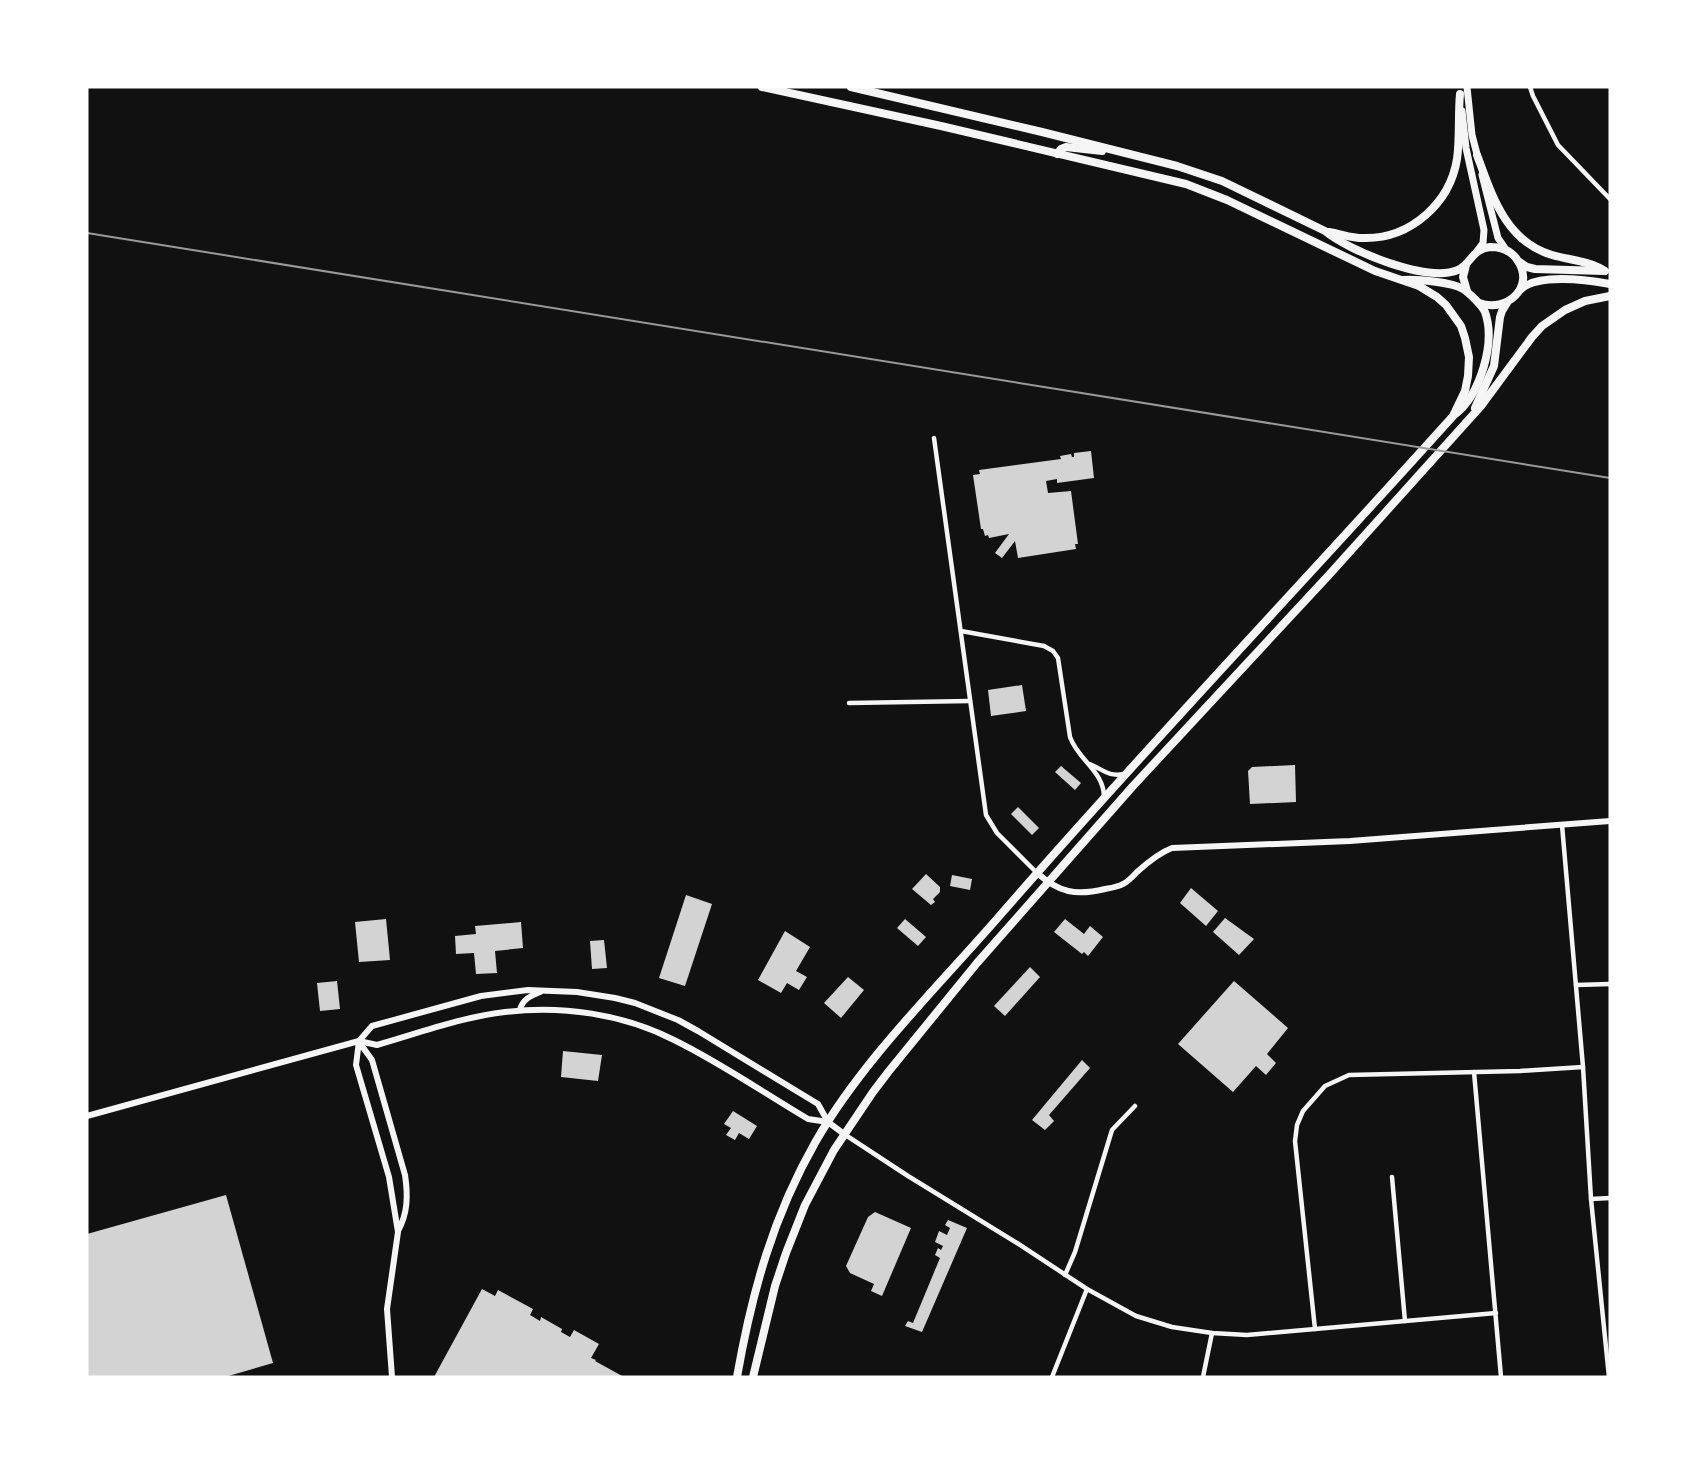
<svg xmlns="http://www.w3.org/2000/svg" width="1697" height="1464" font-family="'Nunito Sans',sans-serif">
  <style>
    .building { fill: #d3d3d3 }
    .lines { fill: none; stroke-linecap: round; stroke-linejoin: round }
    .minor { stroke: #f5f5f5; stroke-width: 4.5 }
    .tertiary { stroke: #f5f5f5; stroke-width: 6 }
    .secondary { stroke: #f5f5f5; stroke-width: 7 }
    .primary { stroke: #f5f5f5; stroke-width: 8 }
    .trunk { stroke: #f5f5f5; stroke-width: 8 }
    .rail { stroke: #9a9a9a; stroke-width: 2 }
  </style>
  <rect width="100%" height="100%" fill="#111"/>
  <g class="building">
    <polygon points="1091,451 1094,478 1057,483 1057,479 1046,481 1048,493 1071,491 1078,544 1075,544 1076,549 1018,558 1015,541 1002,558 995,553 1009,534 989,538 988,535 985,536 983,529 981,529 973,475 980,474 979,470 1061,459 1060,456 1071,454 1072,457 1074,457 1074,453"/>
    <polygon points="1022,685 1026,711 991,716 988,690"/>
    <polygon points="1295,765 1296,802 1250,804 1248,771 1252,767"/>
    <polygon points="1061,766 1081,783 1075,790 1055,772"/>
    <polygon points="1018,807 1039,828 1032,835 1011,814"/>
    <polygon points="926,874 940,887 940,892 933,899 935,902 931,905 912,889"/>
    <polygon points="952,875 972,879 970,890 950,886"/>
    <polygon points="1191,888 1218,911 1206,926 1180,903"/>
    <polygon points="686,895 712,904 685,986 659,978"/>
    <polygon points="1225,918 1254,939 1239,955 1213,932"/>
    <polygon points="386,919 390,960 359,962 355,922"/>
    <polygon points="905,919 926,937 918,946 897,928"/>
    <polygon points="1065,919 1084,934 1090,926 1103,937 1088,956 1084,952 1082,954 1054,932"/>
    <polygon points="521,922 523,948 495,951 497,973 476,974 474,953 456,954 455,936 476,934 475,926"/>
    <polygon points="785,931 810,947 796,971 807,977 799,990 787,983 781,993 758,980"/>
    <polygon points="604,940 607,968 592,969 590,941"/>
    <polygon points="1030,967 1040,977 1005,1016 994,1006"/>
    <polygon points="848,977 864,990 841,1018 824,1003"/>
    <polygon points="337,981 340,1009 320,1011 317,983"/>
    <polygon points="1234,981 1288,1028 1267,1054 1276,1063 1266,1075 1256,1066 1233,1092 1178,1044"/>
    <polygon points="563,1051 602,1055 598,1081 561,1077"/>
    <polygon points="1082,1060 1090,1068 1049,1115 1054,1121 1045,1130 1032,1120"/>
    <polygon points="733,1111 757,1126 749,1139 739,1133 735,1140 726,1135 731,1128 724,1124"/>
    <polygon points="226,1195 273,1363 225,1377 87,1377 87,1234"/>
    <polygon points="875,1212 911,1228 882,1296 871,1291 874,1284 850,1273 846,1266 868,1217"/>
    <polygon points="948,1220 967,1228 922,1332 905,1326 908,1321 913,1323 940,1258 935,1255 938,1248 941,1250 943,1246 935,1242 939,1231 947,1235 950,1228 945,1225"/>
    <polygon points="482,1289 495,1296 498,1290 533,1309 530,1315 540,1321 541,1317 562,1329 561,1332 570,1337 574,1330 599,1344 591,1358 596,1360 595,1361 624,1377 434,1377"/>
  </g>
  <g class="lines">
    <g class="minor">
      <polyline points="1530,87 1533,96 1558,145 1610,199"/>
      <polyline points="934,438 986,815 997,833 1036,872"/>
      <path d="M961,631L1044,646L1053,651L1058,658L1070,737C1078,760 1104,771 1104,797"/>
      <polyline points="849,703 970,701"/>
      <path d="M1089,764C1104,769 1106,777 1124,774"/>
      <polyline points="1562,825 1583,1067 1591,1199 1609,1377"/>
      <polyline points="1576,985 1610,984"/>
      <polyline points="1474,1072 1501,1377"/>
      <polyline points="844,1134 908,1176 1017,1243 1087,1289 1136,1316 1172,1327 1212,1333 1247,1335 1496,1313"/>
      <polyline points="1392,1177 1405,1321"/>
      <polyline points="1591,1199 1610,1198"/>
      <polyline points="1065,1275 1075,1252 1112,1130 1135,1106"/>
      <polyline points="1315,1329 1295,1141 1297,1125 1303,1111 1325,1086 1349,1075 1520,1071 1583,1067"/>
      <polyline points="1052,1377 1087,1289"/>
      <polyline points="1203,1377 1212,1333"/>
    </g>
    <g class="tertiary">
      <path d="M1036,872C1059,893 1076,896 1105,889C1111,888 1118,887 1123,884C1128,882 1133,876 1137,872C1148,862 1159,853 1172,848L1350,841L1610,821"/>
      <path d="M520,1010C522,1000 530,996 540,992"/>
      <polyline points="359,1041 372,1026 481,996 528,990 577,992 615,998 635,1003 678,1020 698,1031 818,1104 828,1122"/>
      <polyline points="359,1041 356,1065 389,1177 398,1232 387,1309 392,1377"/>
      <path d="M359,1042L372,1060L405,1175C408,1195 408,1213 398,1231"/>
      <path d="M87,1116L359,1041L377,1045C419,1033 462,1017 505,1012C562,1005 623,1014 674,1040C721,1063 764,1093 808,1119L828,1122L844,1134"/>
    </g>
    <g class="secondary">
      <polyline points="1467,87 1472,135 1478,158"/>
      <polyline points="1462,111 1466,148 1484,230 1483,243 1477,251"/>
      <polyline points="1482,175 1498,238 1507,251"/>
    </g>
    <g class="primary">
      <path d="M1477,155C1492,195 1505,241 1552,255C1569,260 1590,261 1605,271"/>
      <polyline points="1518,261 1527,267 1535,269 1604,271"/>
      <path d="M1520,290C1537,273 1587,280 1610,284"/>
    </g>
    <g class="trunk">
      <polyline points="762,87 941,126 1186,184 1227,200 1375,271 1419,286 1437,297 1446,305 1461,326 1465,338 1469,357 1468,376 1465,391 1454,414"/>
      <path d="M851,87L1042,132L1177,166L1222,181L1325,231C1349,251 1427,283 1458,270C1471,264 1472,249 1490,247C1501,247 1512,251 1518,261C1535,287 1507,313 1479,303"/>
      <polyline points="1057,154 1061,149 1066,147 1102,151"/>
      <path d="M1329,232C1342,234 1353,239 1366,238C1411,238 1450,203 1457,159C1460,138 1458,115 1460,94"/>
      <polyline points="1466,265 1463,277 1467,291"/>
      <polyline points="1475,408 1494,366 1500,317 1502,311 1507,303"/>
      <path d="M737,1377C752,1292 773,1216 816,1141C864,1058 939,986 1002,913C1149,744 1304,582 1454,415C1480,396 1496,343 1485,312C1482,305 1469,293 1463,289C1452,282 1416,279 1403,280"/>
      <polyline points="753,1377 775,1286 786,1253 805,1205 834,1150 873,1092 889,1071 977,963 1133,786 1328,576 1481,406 1532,337 1542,326 1565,310 1585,301 1610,296"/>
    </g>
    <polyline class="rail" points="87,233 1610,478"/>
  </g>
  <rect width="1697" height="1464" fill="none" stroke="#ffffff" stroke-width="177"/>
</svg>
